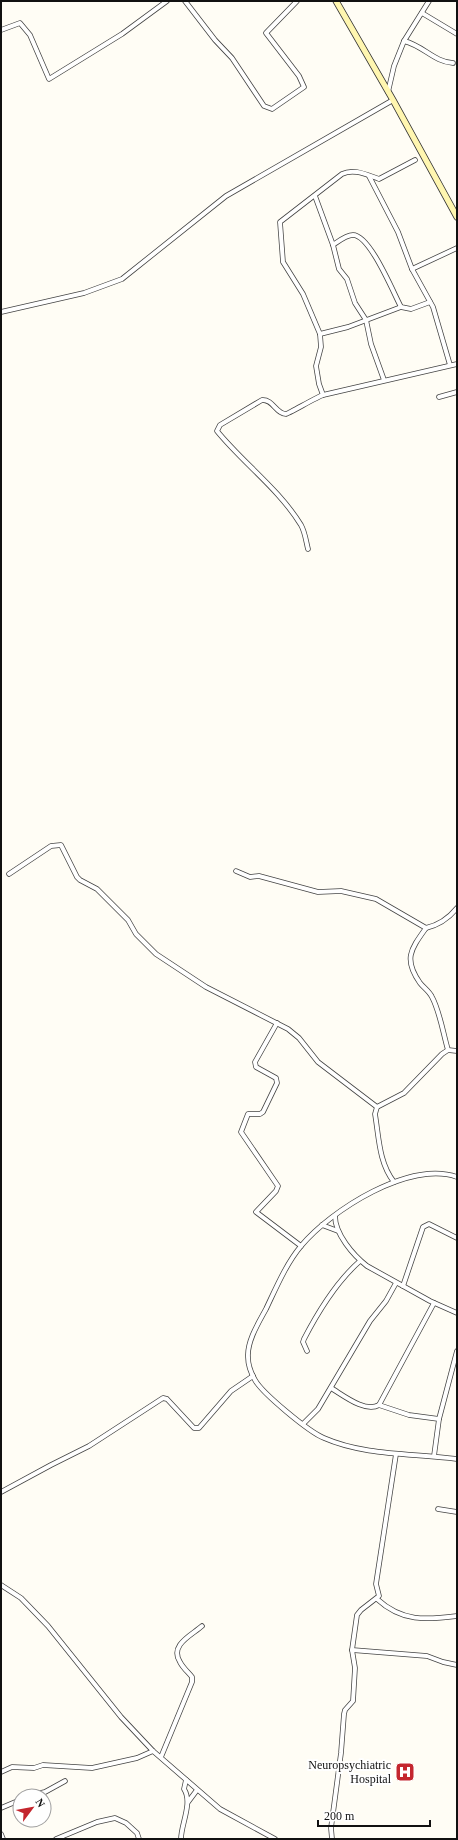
<svg xmlns="http://www.w3.org/2000/svg" width="458" height="1840" font-family="Georgia,serif">
  <style>
    .lines { fill: none; stroke-linecap: round; stroke-linejoin: round }
    .street-casing { stroke: #444; stroke-width: 5.5 }
    .secondary-casing { stroke: #333; stroke-width: 7 }
    .street { stroke: #fff; stroke-width: 4 }
    .secondary { stroke: #fff6b0; stroke-width: 5.5 }
    .labels { text-anchor: middle; dominant-baseline: central; stroke-width: 4; stroke-linejoin: round; paint-order: stroke }
    .poi-label { font-size: 12px; fill: #111; stroke: #fff; text-anchor: end }
  </style>
  <rect width="100%" height="100%" fill="#fffdf5"/>
  <g class="lines">
    <g class="street-casing">
      <g id="street">
        <polyline points="185,1 215,40 232,58 264,106 272,109 304,87 299,76 266,33 297,1"/>
        <polyline points="422,13 457,34"/>
        <polyline points="1,30 20,23 30,35 49,79 122,34 167,1"/>
        <path d="M404,41C424,46 434,62 453,63"/>
        <polyline points="388,92 394,66 404,41 429,1"/>
        <polyline points="369,176 398,232 412,269 433,307 450,365"/>
        <polyline points="315,196 333,245 339,269 347,279 355,303 366,320 371,344 384,380"/>
        <path d="M333,245C339,241 346,235 353,235C370,235 393,292 401,307L411,309L430,302"/>
        <polyline points="412,269 457,248"/>
        <polyline points="1,312 84,293 122,279 226,196 393,100"/>
        <polyline points="320,334 348,327 401,307"/>
        <path d="M323,395L319,384L316,366L321,347L320,334L303,294L283,262L280,222L342,174C354,168 367,175 379,179L415,160"/>
        <polyline points="439,397 457,392"/>
        <path d="M308,549C306,541 305,532 301,525C279,489 243,463 217,431L220,425L262,400C273,399 276,414 286,414C288,414 317,397 323,395L457,364"/>
        <path d="M236,871L250,877L259,876L318,892L341,891L376,899L426,928C439,925 449,918 457,908"/>
        <polyline points="9,874 51,846 61,845 77,877 80,880 97,889 128,920 136,934 156,954 206,987 288,1029 299,1038 318,1062 377,1107"/>
        <path d="M426,928C411,949 403,959 420,983C424,988 429,991 432,997C440,1012 443,1033 448,1050"/>
        <polyline points="277,1023 255,1062 256,1067 276,1078 277,1083 263,1112 260,1114 248,1114 241,1132 278,1186 276,1191 256,1212 301,1246"/>
        <path d="M457,1177C410,1160 331,1210 301,1246C286,1264 276,1288 266,1309C259,1322 247,1341 248,1357C248,1365 251,1373 255,1380C262,1393 309,1432 324,1438C365,1456 413,1453 457,1459"/>
        <path d="M394,1182C379,1163 379,1138 375,1114L377,1107L404,1093L442,1054L448,1050L457,1051"/>
        <path d="M335,1216C335,1234 353,1255 367,1266L430,1301L457,1313"/>
        <polyline points="322,1225 338,1231"/>
        <polyline points="403,1286 423,1227 429,1224 457,1238"/>
        <path d="M307,1351L303,1342L304,1339C319,1310 336,1282 360,1261"/>
        <path d="M331,1388C343,1395 365,1413 379,1405L434,1303"/>
        <polyline points="379,1405 409,1415 439,1419"/>
        <polyline points="303,1424 318,1409 370,1321 386,1301 396,1283"/>
        <polyline points="434,1456 439,1419 457,1351"/>
        <polyline points="1,1492 51,1465 89,1446 163,1398 167,1399 194,1428 199,1428 231,1391 253,1376"/>
        <polyline points="438,1509 457,1512"/>
        <polyline points="1,1585 21,1598 48,1626 121,1717 153,1751 220,1809 275,1839"/>
        <path d="M377,1599C402,1622 426,1620 457,1616"/>
        <polyline points="352,1650 427,1656 443,1662 457,1665"/>
        <path d="M161,1757L192,1682V1677C188,1672 183,1668 180,1662C169,1645 192,1635 202,1626"/>
        <polyline points="1,1772 12,1767 34,1768 43,1765 92,1768 137,1758 153,1751"/>
        <polyline points="28,1796 45,1792 65,1781"/>
        <polyline points="188,1802 197,1790"/>
        <polyline points="1,1808 20,1800"/>
        <polyline points="1,1834 3,1839"/>
        <polyline points="56,1839 97,1822 115,1818 126,1823 137,1833 139,1839"/>
        <path d="M181,1839C181,1824 193,1803 184,1789L186,1780"/>
        <polyline points="332,1839 331,1828 341,1753 344,1714 345,1710 353,1701 355,1668 352,1650 357,1615 361,1610 379,1596 376,1584 396,1454"/>
      </g>
    </g>
    <g class="secondary-casing">
      <polyline id="secondary" points="336,1 393,100 457,217"/>
    </g>
    <use href="#street" class="street"/>
    <use href="#secondary" class="secondary"/>
  </g>
  <defs>
    <g id="hospital-square" transform="scale(1)"><rect x="-9" y="-9" width="18" height="18" rx="4" fill="#c4262e" stroke="#fff"/><path d="M-5-5h3v3.5h4V-5h3V5h-3V1.5h-4V5h-3Z" fill="#fff"/></g>
  </defs>
  <g fill-rule="evenodd">
    <use href="#hospital-square" x="405" y="1772"/>
  </g>
  <g class="labels">
    <g class="poi-label">
      <text x="391" y="1765">Neuropsychiatric<tspan x="391" dy="14">Hospital</tspan></text>
    </g>
  </g>
  <rect width="458" height="1840" fill="none" stroke="#111111" stroke-width="4"/>
  <g transform="translate(32 1808) rotate(58)"><circle r="19" fill="#ffffff" stroke="#a0a0a0"/>
  <path d="M0-3L7 15L0 10L-7 15Z" fill="#c4262e"/>
  <text y="-6" font-size="11" font-weight="bold" text-anchor="middle" fill="#111111">N</text>
  </g>
  <path d="M318 1820v6h112v-6" fill="none" stroke="#111111" stroke-width="2"/>
  <text x="324" y="1820" font-size="12" fill="#111111" stroke="#ffffff" stroke-width="3" paint-order="stroke">200 m</text>
</svg>
